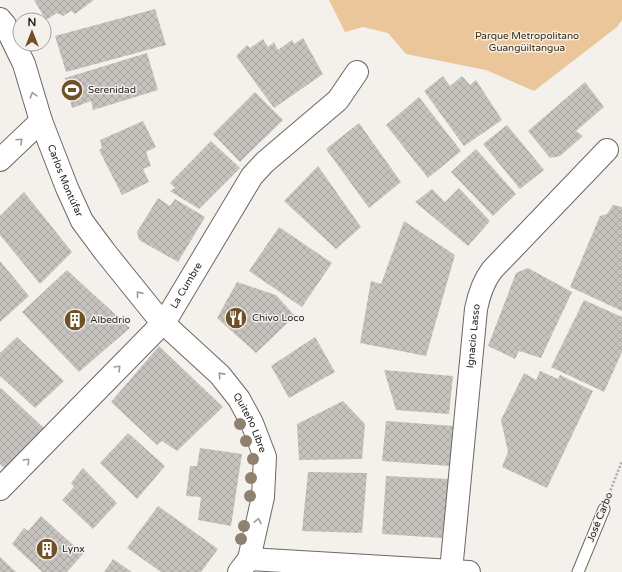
<svg xmlns="http://www.w3.org/2000/svg" width="622" height="572" font-family="'Varela Round',sans-serif">
  <style>
    .green { fill: #eac69a }
    .building { fill: url(#building-cross-hatch) }
    .lines { fill: none; stroke-linecap: round; stroke-linejoin: round }
    .service-casing { stroke: #6c6864; stroke-width: 13 }
    .minor-casing { stroke: #6c6864; stroke-width: 24 }
    .path { stroke: #adaaa6; stroke-width: 2.5; stroke-dasharray: 2 2; stroke-linecap: butt }
    .service { stroke: #fff; stroke-width: 11 }
    .minor { stroke: #fff; stroke-width: 22 }
    .tree { fill: #8f816f }
    .oneway { stroke: #9d9c9c }
    .labels { text-anchor: middle; dominant-baseline: central; stroke-width: 3; stroke-linejoin: round; paint-order: stroke }
    .park-label { font-size: 10px; fill: #3c2708; stroke: #f4f0ec }
    .poi-label { font-size: 10px; fill: #262422; stroke: #f4f0ec; text-anchor: start }
    .street-label { font-size: 10px; fill: #262422; stroke: #f4f0ec }
  </style>
  <defs>
    <pattern id="building-cross-hatch" width="8" height="8" patternUnits="userSpaceOnUse"><rect width="8" height="8" fill="#c6c2be"/><path d="M0 0l8 8M0 8l8-8" fill="none" stroke="#aaa7a3"/></pattern>
  </defs>
  <rect width="100%" height="100%" fill="#f4f0ec"/>
  <polygon class="green" points="329,0 622,0 622,20 617,27 534,91 486,70 406,54 388,33 363,27 345,32"/>
  <g class="building">
    <polygon points="34,0 94,0 75,14 71,11 63,16 57,13 46,20"/>
    <polygon points="155,9 166,45 66,72 55,36"/>
    <polygon points="303,38 323,74 274,108 236,56 247,45 250,48 263,39 268,47 274,42 278,50 292,40 294,44"/>
    <polygon points="147,53 158,90 93,110 91,101 72,108 65,78"/>
    <polygon points="443,76 450,86 462,76 470,85 476,80 502,120 464,146 424,91"/>
    <polygon points="585,82 604,107 576,131 583,136 560,156 550,158 528,131"/>
    <polygon points="255,92 283,120 240,162 213,134"/>
    <polygon points="419,97 461,151 428,178 386,125"/>
    <polygon points="143,121 156,147 146,152 151,166 143,169 149,182 122,195 99,150 102,148 100,140"/>
    <polygon points="359,123 401,182 369,208 326,149"/>
    <polygon points="507,125 544,170 520,189 483,144"/>
    <polygon points="211,141 240,168 199,209 170,191 175,188 170,183"/>
    <polygon points="476,149 516,194 493,216 451,172"/>
    <polygon points="318,166 361,227 336,249 284,201"/>
    <polygon points="459,188 490,221 468,246 415,202 432,189 445,202"/>
    <polygon points="24,192 72,252 40,284 0,235 0,216"/>
    <polygon points="158,198 170,206 175,199 205,217 178,262 139,240 137,232"/>
    <polygon points="613,205 622,207 622,311 570,287 600,216 607,214"/>
    <polygon points="404,221 455,255 426,356 360,343 371,281 381,284"/>
    <polygon points="279,227 332,263 302,307 249,271"/>
    <polygon points="0,261 29,296 0,322"/>
    <polygon points="528,268 572,292 541,358 519,351 515,359 488,346 516,273"/>
    <polygon points="67,270 130,328 79,372 22,312"/>
    <polygon points="237,282 276,295 295,316 256,353 217,318"/>
    <polygon points="584,300 622,317 622,352 604,392 551,367"/>
    <polygon points="17,337 64,381 35,408 0,376 0,353"/>
    <polygon points="315,337 335,372 289,398 271,366"/>
    <polygon points="159,346 223,407 177,451 162,441 157,445 111,402"/>
    <polygon points="384,370 453,376 449,414 396,410"/>
    <polygon points="540,371 558,379 560,375 593,391 547,488 502,467 508,452 501,420 524,373 536,380"/>
    <polygon points="1,388 45,429 6,470 0,464 0,389"/>
    <polygon points="343,401 365,424 362,459 299,460 297,424"/>
    <polygon points="386,421 454,426 450,466 382,461"/>
    <polygon points="128,433 165,466 137,499 100,463"/>
    <polygon points="200,448 242,454 231,526 198,520 201,497 186,496 190,466 197,466"/>
    <polygon points="83,468 117,503 93,529 62,500 74,487 71,483"/>
    <polygon points="308,472 367,473 362,533 302,531"/>
    <polygon points="386,476 450,479 442,538 382,534"/>
    <polygon points="158,506 218,549 201,572 161,572 127,548"/>
    <polygon points="41,516 83,554 67,572 42,572 12,544 24,528 28,531"/>
    <polygon points="0,557 16,572 0,572"/>
    <polygon points="113,559 132,572 104,572"/>
  </g>
  <g class="lines">
    <g class="service-casing">
      <polyline id="service" points="578,572 604,509"/>
    </g>
    <g class="minor-casing">
      <g id="minor">
        <path id="s1" d="M0,19L5,25L24,64L41,121L67,188L82,221L105,252L159,319L220,375L239,399L252,423L265,457L263,497L249,559L239,572"/>
        <polyline points="0,160 41,121"/>
        <path id="s2" d="M0,489L159,327L164,323L252,176L265,162L338,100L357,72"/>
        <polyline points="249,559 469,572"/>
        <path id="s3" d="M451,571L476,309C479,294 483,282 492,270L607,150"/>
      </g>
    </g>
    <polyline class="path" points="609,494 622,461"/>
    <use href="#service" class="service"/>
    <use href="#minor" class="minor"/>
  </g>
  <g class="tree">
    <circle cx="240" cy="424" r="6"/>
    <circle cx="246" cy="441" r="6"/>
    <circle cx="253" cy="459" r="6"/>
    <circle cx="251" cy="478" r="6"/>
    <circle cx="250" cy="496" r="6"/>
    <circle cx="244" cy="526" r="6"/>
    <circle cx="241" cy="539" r="6"/>
  </g>
  <defs><path id="oneway-chevron" d="M-2-3.5L2.5 0L-2 3.5" fill="none" stroke-width="1.6" stroke-linecap="round" stroke-linejoin="round"/></defs>
  <g class="oneway">
    <use href="#oneway-chevron" transform="translate(33 95) rotate(-107)"/>
    <use href="#oneway-chevron" transform="translate(20 141) rotate(-43)"/>
    <use href="#oneway-chevron" transform="translate(139 294) rotate(-129)"/>
    <use href="#oneway-chevron" transform="translate(118 368) rotate(-46)"/>
    <use href="#oneway-chevron" transform="translate(221 375) rotate(-132)"/>
    <use href="#oneway-chevron" transform="translate(27 461) rotate(-46)"/>
    <use href="#oneway-chevron" transform="translate(258 521) rotate(-78)"/>
  </g>
  <defs>
    <g id="stadium-disc" transform="scale(1.15)"><circle r="9.5" fill="#705026" stroke="#f4f0ec"/><path d="M0-5a6.5 5 0 1 0 0 10a6.5 5 0 1 0 0-10ZM-3.5-1.8h7v3.6h-7Z" fill="#fff"/></g>
    <g id="restaurant-disc" transform="scale(1.15)"><circle r="9.5" fill="#705026" stroke="#f4f0ec"/><path d="M-5-6h1v4h1v-4h1v4h1v-4h1v5L-1.5 .5V6h-2V.5L-5-1ZM5-6V6H3V1.5H1.5Q1.5-4 5-6Z" fill="#fff"/></g>
    <g id="building-disc" transform="scale(1.15)"><circle r="9.5" fill="#705026" stroke="#f4f0ec"/><path d="M-4-6H4V6H1V3H-1V6H-4ZM-2.5-4.3h1.7v1.8h-1.7ZM.8-4.3h1.7v1.8H.8ZM-2.5-1h1.7V.8h-1.7ZM.8-1h1.7V.8H.8Z" fill="#fff"/></g>
  </defs>
  <g fill-rule="evenodd">
    <use href="#stadium-disc" x="72" y="90"/>
    <use href="#restaurant-disc" x="236" y="318"/>
    <use href="#building-disc" x="75" y="320"/>
    <use href="#building-disc" x="47" y="549"/>
  </g>
  <g class="labels">
    <g class="park-label">
      <text x="527" y="36">Parque Metropolitano<tspan x="527" dy="12">Guangüiltangua</tspan></text>
    </g>
    <g class="poi-label">
      <text x="88" y="90">Serenidad</text>
      <text x="252" y="318">Chivo Loco</text>
      <text x="90" y="320">Albedrio</text>
      <text x="62" y="549">Lynx</text>
    </g>
    <g class="street-label">
      <text stroke="none"><textPath href="#s1" startOffset="175">Carlos Montúfar</textPath></text>
      <text stroke="none"><textPath href="#s2" startOffset="277">La Cumbre</textPath></text>
      <text stroke="none"><textPath href="#s3" startOffset="236">Ignacio Lasso</textPath></text>
      <text stroke="none"><textPath href="#s1" startOffset="483">Quiteño Libre</textPath></text>
      <text transform="translate(600 517) rotate(-68)">José Carbo</text>
    </g>
  </g>
  <g transform="translate(32 32)"><circle r="19" fill="#f4f0ec" stroke="#a29e9b"/>
  <path d="M0-3L7 15L0 10L-7 15Z" fill="#705026"/>
  <text y="-6" font-size="11" font-weight="bold" text-anchor="middle" fill="#262422">N</text>
  </g>
</svg>
